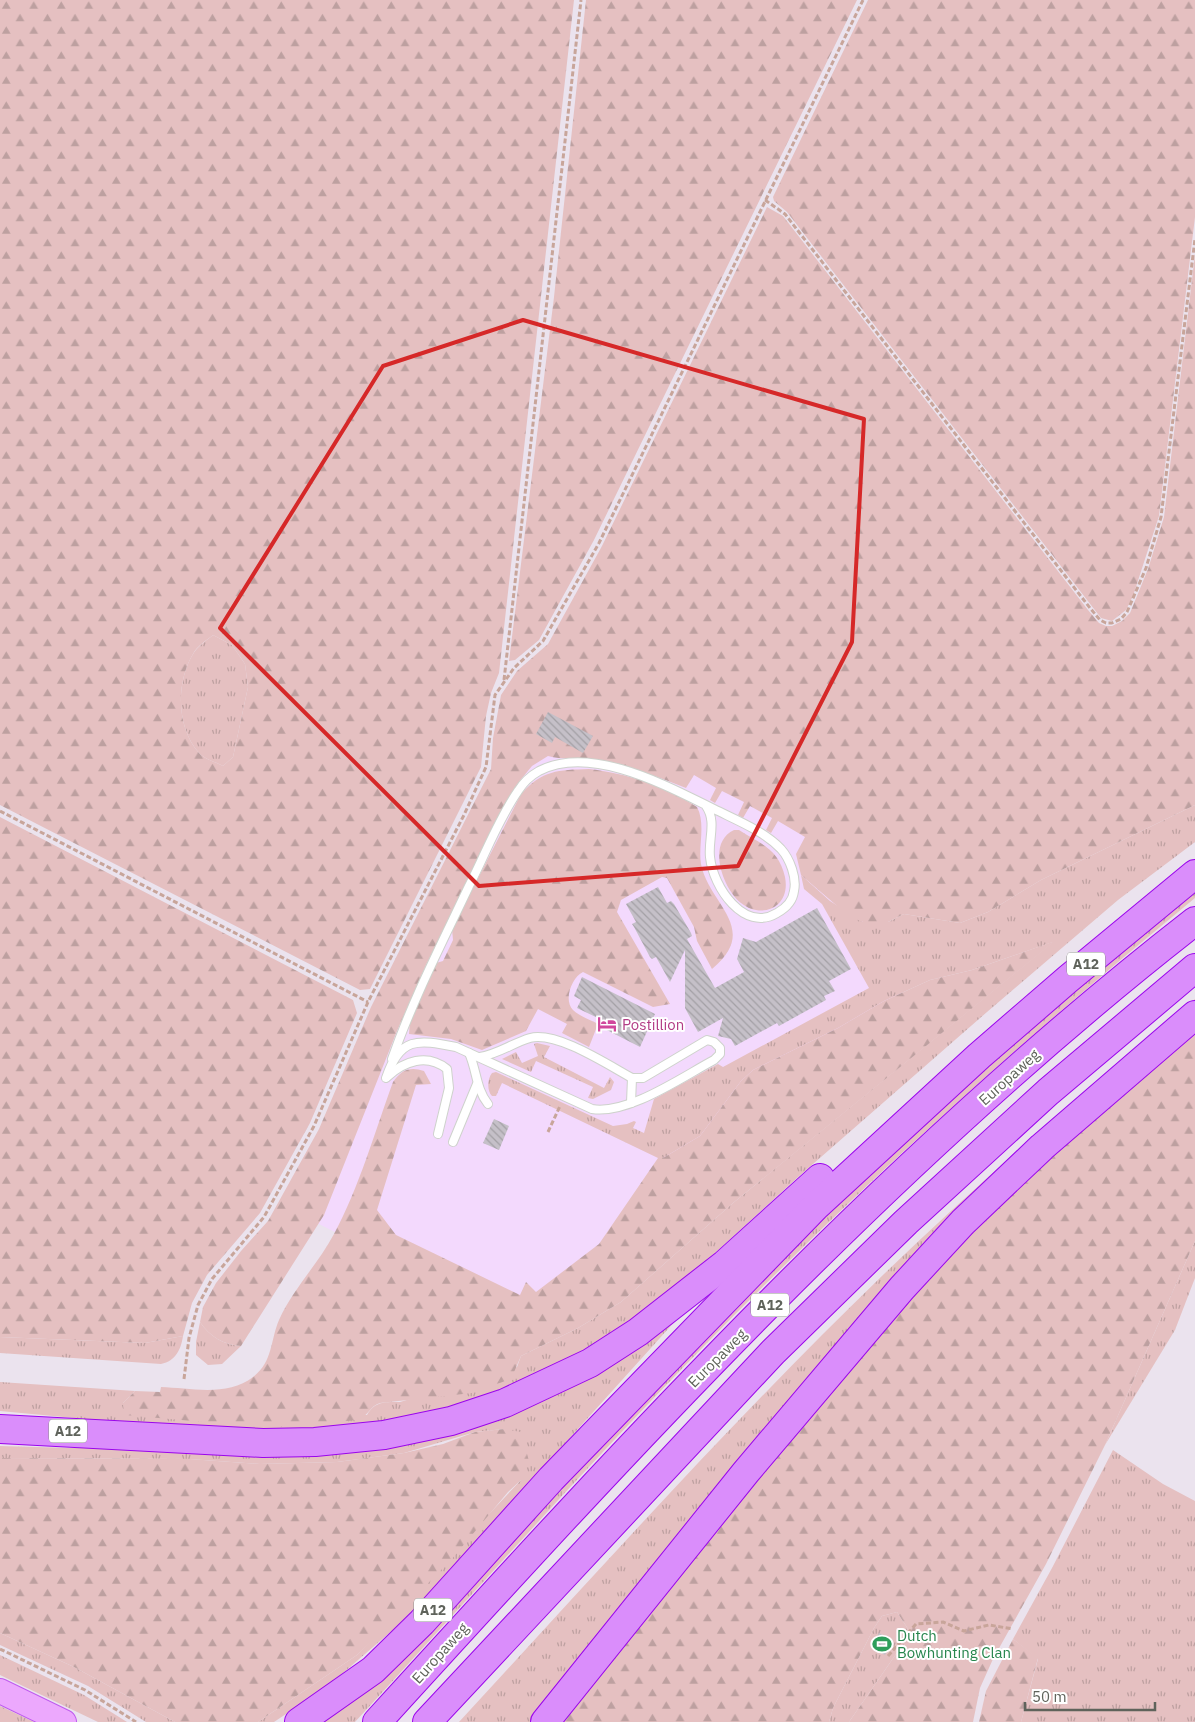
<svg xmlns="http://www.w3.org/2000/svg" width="1195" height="1722" font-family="'IBM Plex Sans',sans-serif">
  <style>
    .commercial { fill: #f3d9fd }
    .grass { fill: url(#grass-tufts) }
    .forest { fill: url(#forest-firs); fill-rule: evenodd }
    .building { fill: url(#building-back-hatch) }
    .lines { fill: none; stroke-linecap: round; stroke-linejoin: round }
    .service-casing { stroke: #ced2cc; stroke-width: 10 }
    .primary-casing { stroke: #bf5bee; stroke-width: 26 }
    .motorway-casing { stroke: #9a05ec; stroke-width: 30 }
    .path { stroke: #c8a59a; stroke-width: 3; stroke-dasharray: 5 2.5; stroke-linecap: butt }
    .service { stroke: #fff; stroke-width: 8 }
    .primary { stroke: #eca8fd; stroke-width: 24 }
    .motorway { stroke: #da8dfb; stroke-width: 28 }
    .marked { fill: none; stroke: #d62828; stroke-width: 4; stroke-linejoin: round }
    .labels { text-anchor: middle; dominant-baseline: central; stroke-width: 4; stroke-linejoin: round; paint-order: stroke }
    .shield { fill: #fff; stroke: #8f928c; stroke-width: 1 }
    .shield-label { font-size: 14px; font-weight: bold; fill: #5f635b }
    .hotel-label { font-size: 15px; fill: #b23c85; stroke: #fff; text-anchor: start }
    .street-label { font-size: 15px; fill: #5f635b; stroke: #fff }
    .leisure-label { font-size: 15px; fill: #27864d; stroke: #fff; text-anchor: start }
  </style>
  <defs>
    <pattern id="grass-tufts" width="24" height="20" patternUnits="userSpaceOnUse" patternTransform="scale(1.25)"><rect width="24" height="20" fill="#e5c0c1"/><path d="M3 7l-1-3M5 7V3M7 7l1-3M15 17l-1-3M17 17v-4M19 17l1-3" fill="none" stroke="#bda0a0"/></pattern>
    <pattern id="forest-firs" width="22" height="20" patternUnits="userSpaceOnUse" patternTransform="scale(1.25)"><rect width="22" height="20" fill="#e5c0c1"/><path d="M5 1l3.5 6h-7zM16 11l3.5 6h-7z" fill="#bda0a0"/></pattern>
    <pattern id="building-back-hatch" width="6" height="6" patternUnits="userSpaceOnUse" patternTransform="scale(1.25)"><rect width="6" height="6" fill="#c5c0c8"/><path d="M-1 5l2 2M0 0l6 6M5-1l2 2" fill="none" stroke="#a3a0a5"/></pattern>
  </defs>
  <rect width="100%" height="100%" fill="#ebe3ee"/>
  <polygon class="commercial" points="549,693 846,853 907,1004 521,1326 311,1220"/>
  <g class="grass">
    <path d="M213,635L232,645L245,664L248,687L233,757L223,766C216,762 204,759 199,753C176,727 176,682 193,654C198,646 207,640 213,635Z"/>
    <path d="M1195,805V842L1118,900L987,1012L797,1178L692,1274L636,1318L585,1352L497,1396L391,1423L300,1432L170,1427L0,1411V1382L135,1391L123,1403L367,1415C375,1401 385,1402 400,1402L517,1367L521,1356L578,1328L621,1302L733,1203L1053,942L972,970L930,980L884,1001L838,1028L753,1070L741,1081L700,1136L663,1158H658L502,1083L496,1096H492C487,1091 487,1079 492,1073L496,1072L613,1126L627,1124L634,1121L636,1122L633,1128L644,1133L654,1099L718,1064L723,1067L869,988L822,904L804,889L801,875L830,901L863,922H888L904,914L960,923L988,912L1041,880Z"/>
    <path d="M1195,889V898C1055,1013 919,1133 789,1261C638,1408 498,1567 355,1722H313L445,1614L610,1435L781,1257L991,1060Z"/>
    <path d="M1195,999V1002L534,1722H459C598,1571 736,1417 884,1274C984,1178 1088,1087 1195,999Z"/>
    <polygon points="537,1043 550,1046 544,1057 604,1088 610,1077 614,1082 611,1090 593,1099 588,1098 593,1087 536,1061 531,1072 502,1059 516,1052 522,1063 538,1056 534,1044"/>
    <polygon points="1195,1241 1195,1278 1175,1330 1105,1445"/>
    <polygon points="687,1308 410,1615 328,1686 274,1722 258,1722 357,1655 521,1480 504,1429 475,1432 404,1453 337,1462 260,1464 189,1459 0,1458 0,1446 72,1448 386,1445"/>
    <path d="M200,1322C209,1336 224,1345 241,1346L222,1364L208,1365L196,1355V1342Z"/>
    <path d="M183,1336C181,1349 176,1361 161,1364L0,1353V1337L145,1343Z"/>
    <polygon points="1113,1450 1163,1484 1195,1501 1195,1722 1021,1722 1038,1659 1013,1639 1052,1568"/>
    <polygon points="897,1612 908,1629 903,1644 849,1722 829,1722 833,1708 874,1628 882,1616"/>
    <polygon points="0,1633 74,1667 175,1722 146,1722 88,1686 0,1645"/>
    <polygon points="0,1655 84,1695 127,1722 98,1722 0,1675"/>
    <polygon points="0,1706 34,1722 0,1722"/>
  </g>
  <g class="forest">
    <path d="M0,0H574L499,673L491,693L486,716L481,767L370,989L360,990L0,805ZM213,635L232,645L245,664L248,687L233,757L223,766C216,762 204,759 199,753C176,727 176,682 193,654C197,646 207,640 213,635Z"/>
    <polygon points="586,0 857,0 594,540 539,640 515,660 509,661 554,297"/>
    <polygon points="868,0 1195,0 1195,217 1159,516 1133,596 1126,610 1112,621 1101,618 787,212 774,201 773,197"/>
    <path d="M767,207L783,216L1088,610L1099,623L1106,626H1112L1122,621L1130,613L1148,569L1164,517L1195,254V805L1041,880L988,912L960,923L904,914L888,922H863L850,917L801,875L796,854L805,837L778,821L771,833L766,830L772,818L750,806L743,818L738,815L744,802L722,791L715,803L710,800L716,788L694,775L686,788C655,776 623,763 590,759C576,757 562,760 548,756L532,766L518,783L426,965L397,1031L324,1215L241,1346C224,1345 209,1336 200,1322L203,1307L216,1283L241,1251L268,1221L319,1129L371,1007L491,769L493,738L501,695L517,671L548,644L602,546Z"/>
    <path d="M589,769C625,773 666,786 697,807C706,824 698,846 701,864C709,905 761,928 712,969L697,941L694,927L667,878L662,877L621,900L617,912L670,1004L653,1007L583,972C572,977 563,1000 573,1010C579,1016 591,1020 598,1024L589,1047L562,1033L567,1024L538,1009L526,1031L482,1050L451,1039L409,1034L410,1020L436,963L443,961L453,940L452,929L521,794C543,770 557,770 589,769Z"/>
    <polygon points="0,817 353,1000 357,1013 310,1123 260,1213 207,1275 192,1303 183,1336 145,1343 0,1337"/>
    <path d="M734,830H739C761,844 779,849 785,877C791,907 762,920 741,903C723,889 706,843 734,830Z"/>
    <path d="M1055,941L733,1203L621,1302L578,1328L521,1356L511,1379L472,1393L380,1403C370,1406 368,1416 358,1420L272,1428L124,1415L123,1403L135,1391L160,1392L161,1387C190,1388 228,1397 253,1377C273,1362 270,1341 279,1320C293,1289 318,1264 334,1234C359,1188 375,1131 393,1082C401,1070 410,1066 424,1071L431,1084L416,1085L377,1210L396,1235L520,1295L526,1282L536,1292L599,1244L658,1158H663L700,1136L741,1081L753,1070L838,1028L884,1001L930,980L972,970Z"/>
    <polygon points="1195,1032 1195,1241 1105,1445 1046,1564 993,1659 980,1688 973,1722 849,1722 903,1644 908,1629 897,1612 882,1616 874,1628 833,1708 829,1722 557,1722 899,1305 1033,1169"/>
    <polygon points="504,1429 521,1432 529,1461 521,1480 508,1492 451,1560 357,1655 258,1722 175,1722 74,1667 0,1633 0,1458 189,1459 260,1464 337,1462 404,1453 443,1444 475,1432"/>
    <polygon points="1013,1639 1038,1658 1021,1722 979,1722 986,1691"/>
  </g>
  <g class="building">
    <polygon points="548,712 593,736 583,753 555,737 552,743 536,734"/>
    <polygon points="658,887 667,903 671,901 674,904 691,933 692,936 687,939 715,988 744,972 737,959 743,938 756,942 817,908 851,969 829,981 835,991 824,996 826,1000 779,1026 777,1023 735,1046 731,1039 718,1036 723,1018 698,1032 685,1008 685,950 670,982 656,957 652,959 650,957 634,927 632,924 636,922 626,904"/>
    <polygon points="582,977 655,1014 640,1047 599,1026 602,1020 577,1008 581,1000 574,996"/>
    <polygon points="494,1119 509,1126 499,1150 483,1143"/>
    <polygon points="879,1633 893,1640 885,1655 871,1647"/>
  </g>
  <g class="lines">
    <g class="service-casing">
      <g id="service">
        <path d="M469,1053C477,1071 476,1089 488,1104"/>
        <path d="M392,1059C413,999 442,943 469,886C485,855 498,820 518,791C523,783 530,776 539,771C591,744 667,786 714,809C736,820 764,831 781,849C790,859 797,878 794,891C793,900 786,908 777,913C744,933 713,887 710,857C708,839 717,822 706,806"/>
        <path d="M387,1077C404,1061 427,1053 447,1069L449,1088L438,1134"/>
        <path d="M386,1078C400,1037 417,1039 456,1047L592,1109C628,1115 682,1077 714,1060L720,1054V1048L714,1042L707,1040L643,1078H632C608,1065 557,1031 530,1038C513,1043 498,1054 480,1057"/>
        <polyline points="631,1103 632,1078"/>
        <polyline points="453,1142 477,1084"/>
      </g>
    </g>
    <g class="primary-casing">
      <polyline id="primary" points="0,1691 64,1722"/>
    </g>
    <g class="motorway-casing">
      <g id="motorway">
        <polyline points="0,1429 263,1443 315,1442 384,1435 451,1421 505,1403 590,1363 638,1332 725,1264 820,1178"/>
        <polyline points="299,1722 373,1670 422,1622 551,1479 815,1207 979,1056 1068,979 1195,874"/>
        <path d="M377,1722C634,1440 893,1156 1195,921"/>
        <polyline points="427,1722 773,1352 906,1222 1048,1092 1195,968"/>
        <polyline points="545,1722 746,1472 902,1288 963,1222 1042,1147 1195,1015"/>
      </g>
    </g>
    <g class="path">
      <polyline points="765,200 785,214 1090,608 1100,620 1106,623 1112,623 1121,619 1127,612 1146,568 1161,517 1195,239"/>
      <polyline points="504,680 581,0"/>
      <polyline points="0,811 368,1002"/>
      <polyline points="548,1132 560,1106"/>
      <polyline points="184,1379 189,1338 198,1305 212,1279 264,1217 314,1126 368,1002 464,815 486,767 495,695 514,668 543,641 599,543 863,0"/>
      <polyline points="0,1649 85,1690 136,1722"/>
      <polyline points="888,1656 916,1624 943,1622 964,1631 989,1625 1013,1629"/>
    </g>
    <use href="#service" class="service"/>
    <use href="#primary" class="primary"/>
    <use href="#motorway" class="motorway"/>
  </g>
  <path class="marked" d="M523,320L864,419L852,642L738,866L479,886L220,628L383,366Z"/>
  <defs>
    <g id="hotel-bare" transform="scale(1.5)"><path d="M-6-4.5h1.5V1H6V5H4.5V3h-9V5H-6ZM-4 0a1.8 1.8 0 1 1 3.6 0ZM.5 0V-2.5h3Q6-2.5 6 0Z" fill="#d1479c" stroke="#fff" stroke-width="2.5" paint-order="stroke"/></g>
    <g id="stadium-bare" transform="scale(1.5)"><path d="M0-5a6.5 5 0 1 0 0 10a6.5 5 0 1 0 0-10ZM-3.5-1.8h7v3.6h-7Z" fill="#2e9e5b" stroke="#fff" stroke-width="2.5" paint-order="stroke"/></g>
  </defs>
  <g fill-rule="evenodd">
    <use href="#hotel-bare" x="607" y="1024"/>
    <use href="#stadium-bare" x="882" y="1644"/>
  </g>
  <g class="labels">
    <g class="shield">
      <rect x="1067" y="952.5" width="38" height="23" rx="4"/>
      <rect x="751" y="1293.5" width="38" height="23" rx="4"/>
      <rect x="49" y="1419.5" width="38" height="23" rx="4"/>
      <rect x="414" y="1598.5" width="38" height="23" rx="4"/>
    </g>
    <g class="shield-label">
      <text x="1086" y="964">A12</text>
      <text x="770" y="1305">A12</text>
      <text x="68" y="1431">A12</text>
      <text x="433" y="1610">A12</text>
    </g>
    <g class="hotel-label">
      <text x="622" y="1024">Postillion</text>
    </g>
    <g class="street-label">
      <text transform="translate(1009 1077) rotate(-42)">Europaweg</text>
      <text transform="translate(717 1358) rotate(-45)">Europaweg</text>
      <text transform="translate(440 1653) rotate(-48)">Europaweg</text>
    </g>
    <g class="leisure-label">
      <text x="897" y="1635">Dutch<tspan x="897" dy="17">Bowhunting Clan</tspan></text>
    </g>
  </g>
  <path d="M1025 1702v8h130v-8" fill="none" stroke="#5f635b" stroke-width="2.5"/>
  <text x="1032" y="1702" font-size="15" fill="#5f635b" stroke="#ffffff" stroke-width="4" paint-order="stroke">50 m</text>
</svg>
